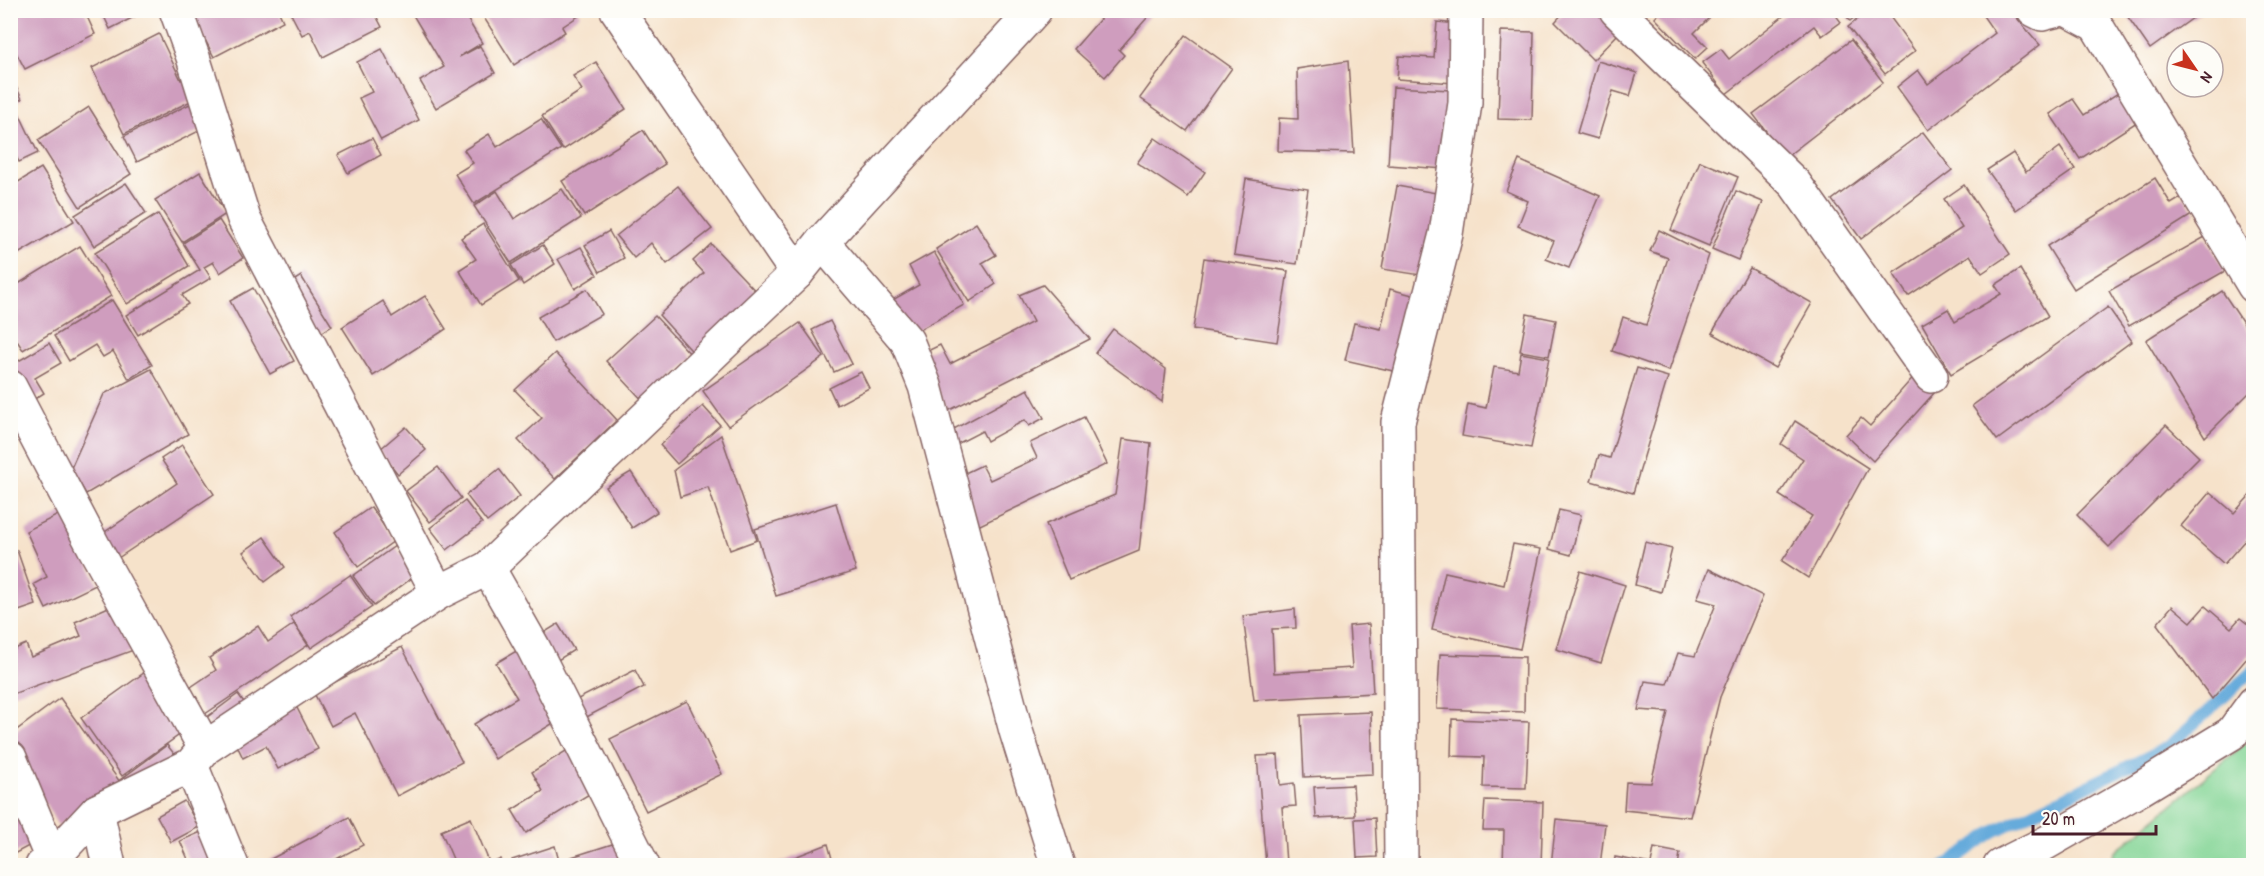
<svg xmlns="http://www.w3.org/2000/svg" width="2264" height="876" font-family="'Patrick Hand',sans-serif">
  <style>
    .green { fill: #84d596; stroke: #677a60; stroke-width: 1.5 }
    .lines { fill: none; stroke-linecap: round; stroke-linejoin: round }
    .stream { stroke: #66abdb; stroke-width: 12 }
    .building { fill: #cf9dbe }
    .minor-casing { stroke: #866363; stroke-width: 36 }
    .minor { stroke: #fff; stroke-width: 33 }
  </style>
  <rect width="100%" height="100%" fill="#fdfcf7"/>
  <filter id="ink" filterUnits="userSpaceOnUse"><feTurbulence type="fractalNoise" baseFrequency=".0167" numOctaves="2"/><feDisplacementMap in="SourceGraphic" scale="12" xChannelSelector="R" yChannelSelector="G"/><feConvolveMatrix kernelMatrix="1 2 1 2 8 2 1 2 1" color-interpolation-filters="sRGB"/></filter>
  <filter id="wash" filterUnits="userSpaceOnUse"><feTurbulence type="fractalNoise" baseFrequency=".008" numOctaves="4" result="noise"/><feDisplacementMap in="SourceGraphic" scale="24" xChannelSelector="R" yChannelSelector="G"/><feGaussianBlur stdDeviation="1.35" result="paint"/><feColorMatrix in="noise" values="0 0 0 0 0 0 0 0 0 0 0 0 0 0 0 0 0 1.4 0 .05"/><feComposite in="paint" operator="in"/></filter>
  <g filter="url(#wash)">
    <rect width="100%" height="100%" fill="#f6e2ca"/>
    <polygon class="green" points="2253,737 2253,865 2111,865 2114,853"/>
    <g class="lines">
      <polyline class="stream" points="1945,866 1993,832 2168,747 2254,670"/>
    </g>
    <g id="blocks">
      <g class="building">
        <polygon points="10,10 84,10 95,34 25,69 10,41"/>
        <polygon points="101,10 148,10 110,29"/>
        <polygon points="209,10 278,10 283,21 214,57 194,18"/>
        <polygon points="289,10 373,10 382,27 323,57 310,31 302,35"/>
        <polygon points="410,10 462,10 482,43 459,57 480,46 495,73 436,108 420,81 444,67"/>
        <polygon points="485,10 577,10 580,15 562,27 565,32 514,65 481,13"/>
        <polygon points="1108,10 1154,10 1119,50 1124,55 1105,77 1074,49"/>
        <polygon points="1566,10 1595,10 1619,33 1593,60 1555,22"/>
        <polygon points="1662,10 1717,10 1694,33 1708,47 1695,59 1655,18"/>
        <polygon points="1791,10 1832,10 1841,22 1822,36 1814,26 1726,94 1702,63 1721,49 1729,59"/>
        <polygon points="1842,10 1863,10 1850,21"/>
        <polygon points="1869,10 1885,10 1915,51 1885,74 1848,27"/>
        <polygon points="1979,10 2010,10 2040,45 1928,130 1897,87 1918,70 1928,84 1995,33"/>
        <polygon points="2123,10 2204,10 2150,49"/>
        <polygon points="1437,22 1458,24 1454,83 1397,79 1399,56 1434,58"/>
        <polygon points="1501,31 1534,32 1532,120 1498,119"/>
        <polygon points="159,34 181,80 192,75 203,95 124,134 92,68"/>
        <polygon points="1186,35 1232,68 1187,131 1140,98"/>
        <polygon points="1851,40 1883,82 1786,157 1753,114"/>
        <polygon points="382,49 419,120 381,140 359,98 372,92 357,62"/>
        <polygon points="1348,61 1354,153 1278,151 1279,118 1298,119 1297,69"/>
        <polygon points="1598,61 1637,73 1630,96 1613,91 1598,139 1577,133"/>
        <polygon points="596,62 626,109 563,150 542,116 582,90 573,76"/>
        <polygon points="10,74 22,99 10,104"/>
        <polygon points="1393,87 1451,90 1445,169 1388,165"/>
        <polygon points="2118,93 2137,122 2080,159 2050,114 2073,99 2084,115"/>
        <polygon points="196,101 209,126 137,162 124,136"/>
        <polygon points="89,107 131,174 80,207 38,140"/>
        <polygon points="17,109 38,153 19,162 10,144 10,112"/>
        <polygon points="541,119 561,149 474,204 455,174 473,163 464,150 489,134 497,147"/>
        <polygon points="643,130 665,164 584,216 562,181"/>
        <polygon points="1923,132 1952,170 1861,239 1832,200"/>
        <polygon points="372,138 381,155 348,173 338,155"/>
        <polygon points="1155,138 1205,172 1188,197 1137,163"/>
        <polygon points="2060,147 2075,169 2016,210 1987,170 2013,153 2026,172"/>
        <polygon points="1519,160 1600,196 1569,268 1546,259 1554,241 1518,226 1528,201 1506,191"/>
        <polygon points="1700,161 1738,177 1709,246 1671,230"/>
        <polygon points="41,168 74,221 13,257 10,253 10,187"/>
        <polygon points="200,172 226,214 182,242 155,200"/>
        <polygon points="2155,178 2171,204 2184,196 2195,213 2074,289 2047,246"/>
        <polygon points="1246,179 1308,189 1297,264 1234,255"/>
        <polygon points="126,183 146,213 94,246 75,215"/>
        <polygon points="1964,185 2010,254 1982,273 1970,255 1908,296 1893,273 1962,228 1944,199"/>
        <polygon points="678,186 712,229 667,264 651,243 634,258 616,236"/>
        <polygon points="1397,186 1442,194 1427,276 1382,269"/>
        <polygon points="562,189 581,218 511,263 474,206 497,191 514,219"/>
        <polygon points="1736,191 1763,202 1738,260 1712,249"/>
        <polygon points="158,214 189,266 127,304 95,253"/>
        <polygon points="219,220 243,258 220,273 213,262 204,267 211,278 182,295 188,304 138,335 126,315 200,270 183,243"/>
        <polygon points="976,223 996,255 982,263 996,284 969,302 936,249"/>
        <polygon points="483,224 519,281 481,305 459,270 476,259 461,238"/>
        <polygon points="1659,230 1709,255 1669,371 1612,351 1623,317 1646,325 1668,258 1650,251"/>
        <polygon points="609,231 624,258 600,272 585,245"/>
        <polygon points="2205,237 2225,271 2129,326 2109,291"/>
        <polygon points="711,244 763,299 699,359 659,315 704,273 693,261"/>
        <polygon points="543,245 555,264 523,285 511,265"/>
        <polygon points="80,246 111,296 23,350 10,330 10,289"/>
        <polygon points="581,247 597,275 575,289 558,259"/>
        <polygon points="934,252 964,305 908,336 889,302 919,285 909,266"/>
        <polygon points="1204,258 1288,271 1277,342 1193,329"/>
        <polygon points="1750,268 1812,303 1775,368 1712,333"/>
        <polygon points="2020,269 2048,316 1951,374 1922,324 1948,309 1955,322 2001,294 1995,285"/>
        <polygon points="301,276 332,326 318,335 287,285"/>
        <polygon points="1043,285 1090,339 948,411 919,355 940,345 950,364 1033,322 1019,295"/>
        <polygon points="253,288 294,361 270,374 230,301"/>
        <polygon points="587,289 602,314 553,342 538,317"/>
        <polygon points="1390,289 1420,297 1402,373 1345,360 1354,323 1381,329"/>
        <polygon points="2222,291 2254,339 2254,388 2205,437 2146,340"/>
        <polygon points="425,296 446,329 373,376 342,327 383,301 392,317"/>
        <polygon points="112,300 152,365 129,379 113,351 103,357 95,345 69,361 54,336"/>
        <polygon points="2108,307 2132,341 1997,440 1972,406"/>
        <polygon points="1527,314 1556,320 1549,356 1520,351"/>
        <polygon points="655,316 693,357 645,403 606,361"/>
        <polygon points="830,321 852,364 834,372 812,330"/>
        <polygon points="800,323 824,357 728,426 703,391"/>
        <polygon points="1113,329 1166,369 1162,402 1095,353"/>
        <polygon points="49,343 61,363 35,378 44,393 30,402 10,370 10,366"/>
        <polygon points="555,353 617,420 555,479 518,440 542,418 515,390"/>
        <polygon points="1521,353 1549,358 1531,448 1462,436 1468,404 1486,408 1494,367 1518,371"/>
        <polygon points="1637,368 1668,377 1633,493 1591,481 1599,455 1610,458"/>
        <polygon points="151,369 188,434 86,494 71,468 104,394"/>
        <polygon points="861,372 869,388 837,405 829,388"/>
        <polygon points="1916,374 1935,392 1873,461 1846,435 1861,418 1870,426"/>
        <polygon points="1028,389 1044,418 1029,426 1025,420 987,441 982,431 957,444 950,431"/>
        <polygon points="703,406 720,425 677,464 660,445"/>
        <polygon points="1084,417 1107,464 978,526 963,474 982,465 990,480 1037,458 1030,443"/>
        <polygon points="1795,421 1868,468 1808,578 1782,561 1812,516 1779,495 1803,459 1781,444"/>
        <polygon points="2166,425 2199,457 2109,547 2077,515"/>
        <polygon points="406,427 426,450 398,474 379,450"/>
        <polygon points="721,435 757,540 730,550 708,487 680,497 674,470"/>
        <polygon points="1123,439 1151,443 1139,551 1069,580 1046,524 1115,495"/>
        <polygon points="182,445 214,494 115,560 99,536 177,483 161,459"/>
        <polygon points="438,467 461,498 430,522 406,491"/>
        <polygon points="499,469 520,496 487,522 466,495"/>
        <polygon points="631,472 657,512 632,528 606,487"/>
        <polygon points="2254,491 2254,530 2224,564 2181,526 2210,492 2234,513"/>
        <polygon points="465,501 482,523 447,550 430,528"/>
        <polygon points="836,503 856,571 776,596 755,529"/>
        <polygon points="371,507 394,541 358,567 335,532"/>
        <polygon points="1559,510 1581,515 1571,555 1549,549"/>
        <polygon points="64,512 98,584 46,609 34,584 47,577 26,531"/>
        <polygon points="264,537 285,567 265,582 243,552"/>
        <polygon points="1645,542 1672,549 1661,592 1635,585"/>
        <polygon points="1513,544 1541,549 1520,649 1432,630 1445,572 1504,585"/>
        <polygon points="395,546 416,575 374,606 353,576"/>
        <polygon points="17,550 36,605 10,614 10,553"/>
        <polygon points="1709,569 1763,596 1720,697 1690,817 1624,810 1626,782 1651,783 1668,712 1638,710 1645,681 1667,684 1678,653 1695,656 1716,604 1697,599"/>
        <polygon points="1580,571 1625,585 1601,663 1556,649"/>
        <polygon points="350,575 372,607 311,648 290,617"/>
        <polygon points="113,605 142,647 10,695 10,651 26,644 31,657 81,636 75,622"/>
        <polygon points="2172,606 2191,622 2205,606 2231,628 2240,618 2254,629 2254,650 2212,699 2157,624"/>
        <polygon points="1295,609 1296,628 1272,629 1274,673 1352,668 1349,626 1369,624 1373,693 1254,700 1243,616"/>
        <polygon points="294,624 308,645 205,714 188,689 216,670 209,658 258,626 268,642"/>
        <polygon points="558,624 574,650 553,663 537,637"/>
        <polygon points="402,647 462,762 397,796 355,713 331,726 314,693"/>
        <polygon points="518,650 560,719 495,759 474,724 517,698 496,663"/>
        <polygon points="1440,654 1525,657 1524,712 1437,709"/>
        <polygon points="148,670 189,728 122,776 81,718"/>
        <polygon points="635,670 644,687 581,720 572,702"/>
        <polygon points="238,694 249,709 216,732 206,718"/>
        <polygon points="60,698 120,782 58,826 10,740 10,735"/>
        <polygon points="687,701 722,774 646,811 610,739"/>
        <polygon points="295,704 318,749 278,769 266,746 243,758 233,737"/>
        <polygon points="1371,712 1373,774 1304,777 1301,715"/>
        <polygon points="1452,719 1529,722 1526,788 1483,787 1484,757 1451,756"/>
        <polygon points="167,745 176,756 129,791 120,780"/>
        <polygon points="574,746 599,788 526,833 512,810 543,791 532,772"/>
        <polygon points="1278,755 1280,785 1294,783 1296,806 1282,807 1286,863 1266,865 1257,756"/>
        <polygon points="10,779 42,839 10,856"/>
        <polygon points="1353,785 1355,816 1316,818 1314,787"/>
        <polygon points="1485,800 1543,802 1541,866 1503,866 1504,830 1483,830"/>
        <polygon points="184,801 199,827 171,842 157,816"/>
        <polygon points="349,817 363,845 323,866 258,866"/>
        <polygon points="471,818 490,864 501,859 504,866 456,866 441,831"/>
        <polygon points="1375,818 1377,857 1357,858 1355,819"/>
        <polygon points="1556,819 1605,824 1600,866 1551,866"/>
        <polygon points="201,832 215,864 191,866 180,841"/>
        <polygon points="625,840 633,866 514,866 512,860 555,846 559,861"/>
        <polygon points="828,844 834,866 774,866 774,865"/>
        <polygon points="1654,848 1680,853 1678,866 1614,866 1615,857 1651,864"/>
      </g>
    </g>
  </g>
  <g filter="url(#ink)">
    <use href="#blocks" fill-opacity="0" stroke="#866363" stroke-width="1.5"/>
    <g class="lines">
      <g class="minor-casing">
        <g id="minor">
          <polyline points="176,10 193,57 244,219 438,593"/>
          <polyline points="617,10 797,273"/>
          <polyline points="1616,10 1795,184 1931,376"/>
          <polyline points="2034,10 2042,14 2058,10"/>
          <polyline points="2068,10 2096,25 2254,286"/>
          <polyline points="822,242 907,341 925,386 1016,731 1058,866"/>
          <polyline points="10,387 95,549 205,748"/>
          <polyline points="488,568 533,647 643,866"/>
          <polyline points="10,758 52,859"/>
          <polyline points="191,765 232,866"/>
          <polyline points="97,811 109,866"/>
          <polyline points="42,866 52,859 97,811 191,765 205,748 438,593 488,568 797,273 822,242 1035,10"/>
          <polyline points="1401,866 1398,422 1446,234 1465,103 1466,10"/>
          <polyline points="2000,866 2046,843 2140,789 2232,733 2254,703"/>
        </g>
      </g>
      <use href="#minor" class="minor"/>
    </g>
  </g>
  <rect width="2264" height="876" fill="none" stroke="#fdfcf7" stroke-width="36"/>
  <g transform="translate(2195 69) rotate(125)"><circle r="28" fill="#fdfcf7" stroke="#b5a4a5" stroke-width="1.5"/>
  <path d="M0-4.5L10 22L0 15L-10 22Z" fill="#c8321e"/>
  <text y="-9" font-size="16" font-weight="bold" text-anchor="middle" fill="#4a1f2b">N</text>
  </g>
  <path d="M2033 825v9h123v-9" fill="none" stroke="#4a1f2b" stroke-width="3"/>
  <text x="2042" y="825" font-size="18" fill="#4a1f2b" stroke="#fdfcf7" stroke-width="4.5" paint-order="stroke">20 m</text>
</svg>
